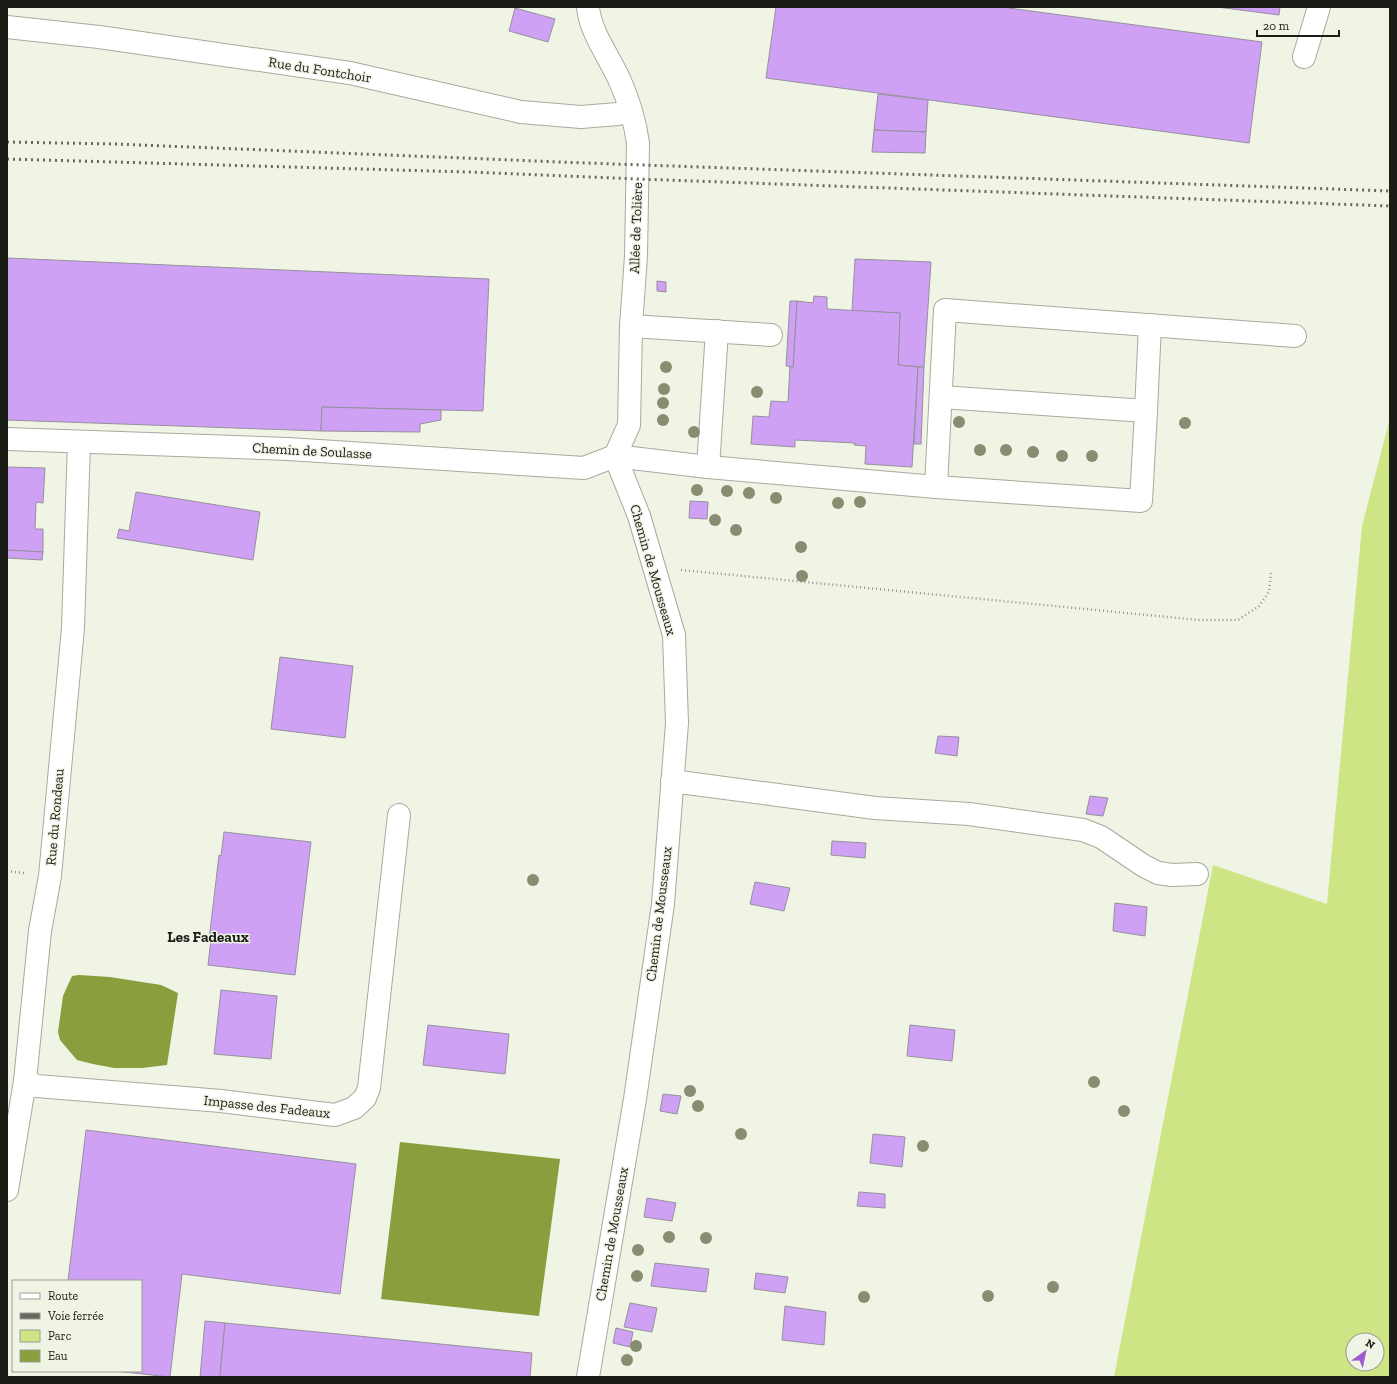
<svg xmlns="http://www.w3.org/2000/svg" width="1397" height="1384" font-family="'Zilla Slab',serif">
  <style>
    .green { fill: #cde584; fill-rule: evenodd }
    .water { fill: #899e3c }
    .building { fill: #cfa1f5; stroke: #96909c }
    .lines { fill: none; stroke-linecap: round; stroke-linejoin: round }
    .minor-casing { stroke: #a7ab9d; stroke-width: 24 }
    .path { stroke: #91958a; stroke-width: 2.5; stroke-dasharray: 1 3; stroke-linecap: butt }
    .minor { stroke: #fff; stroke-width: 22 }
    .rail { stroke: #65695f; stroke-width: 3; stroke-dasharray: 2 4; stroke-linecap: butt }
    .tree { fill: #868d70 }
    .labels { text-anchor: middle; dominant-baseline: central; stroke-width: 3; stroke-linejoin: round; paint-order: stroke }
    .street-label { font-size: 14px; fill: #1a1c16; stroke: #eff4e5 }
    .neighbourhood-label { font-size: 15px; font-weight: bold; fill: #1a1c16; stroke: #eff4e5 }
  </style>
  <rect width="100%" height="100%" fill="#eff4e5"/>
  <path class="green" d="M1390,418V1377H1114L1213,865L1327,904L1362,526ZM1353,1340H1377V1364H1353Z"/>
  <g class="water">
    <polygon points="79,975 110,977 161,985 178,993 167,1065 142,1068 114,1068 93,1064 77,1060 60,1040 58,1032 63,996 72,976"/>
    <polygon points="400,1142 560,1159 539,1316 381,1299"/>
  </g>
  <g class="building">
    <polygon points="776,7 1001,7 1262,42 1249,143 766,78"/>
    <polygon points="1217,7 1280,7 1279,15"/>
    <polygon points="515,8 555,19 548,42 509,31"/>
    <polygon points="878,94 928,100 926,132 874,130"/>
    <polygon points="874,130 926,132 925,153 872,152"/>
    <polygon points="7,258 489,279 483,411 322,407 321,431 7,420"/>
    <polygon points="855,259 931,262 924,367 898,365 900,313 852,311"/>
    <polygon points="657,281 666,282 666,292 657,291"/>
    <polygon points="814,296 827,297 827,309 900,313 898,365 918,367 912,467 865,464 866,446 854,445 855,443 795,440 795,447 751,444 753,416 769,417 771,401 788,402 790,366 793,367 797,301 813,303"/>
    <polygon points="790,301 797,301 793,367 786,366"/>
    <polygon points="918,367 924,367 921,444 914,444"/>
    <polygon points="322,407 441,410 441,420 420,424 420,432 321,431"/>
    <polygon points="7,467 45,468 43,503 36,502 35,529 43,529 43,552 7,550"/>
    <polygon points="136,492 260,512 253,560 117,538 119,529 129,531"/>
    <polygon points="690,501 708,502 707,519 689,518"/>
    <polygon points="7,550 43,552 42,560 7,558"/>
    <polygon points="280,657 353,666 345,738 271,729"/>
    <polygon points="938,736 959,737 957,756 935,753"/>
    <polygon points="1090,796 1108,798 1103,816 1086,814"/>
    <polygon points="224,832 311,842 295,975 208,965 211,940 209,940 219,855 221,856"/>
    <polygon points="832,841 866,843 865,858 831,855"/>
    <polygon points="755,882 790,888 784,911 750,904"/>
    <polygon points="1115,903 1147,907 1145,936 1113,931"/>
    <polygon points="221,990 277,996 271,1059 214,1054"/>
    <polygon points="428,1025 509,1034 505,1074 423,1065"/>
    <polygon points="910,1025 955,1030 952,1061 907,1056"/>
    <polygon points="663,1094 681,1096 677,1114 660,1111"/>
    <polygon points="86,1130 356,1164 340,1294 182,1274 170,1377 115,1371 141,1371 141,1281 68,1281"/>
    <polygon points="873,1134 905,1137 902,1167 870,1163"/>
    <polygon points="859,1192 885,1194 885,1208 857,1206"/>
    <polygon points="647,1198 676,1203 672,1221 644,1217"/>
    <polygon points="655,1263 709,1269 706,1292 651,1286"/>
    <polygon points="756,1273 788,1277 785,1293 754,1289"/>
    <polygon points="630,1303 657,1308 652,1332 624,1327"/>
    <polygon points="785,1306 826,1312 824,1345 782,1340"/>
    <polygon points="205,1321 225,1323 220,1377 200,1377"/>
    <polygon points="225,1323 532,1353 530,1377 220,1377"/>
    <polygon points="616,1328 633,1332 630,1347 613,1343"/>
  </g>
  <g class="lines">
    <g class="minor-casing">
      <g id="minor">
        <path d="M588,7C590,32 610,58 620,81C629,101 635,122 638,143L636,256L631,326L629,425L615,456"/>
        <polyline points="7,27 99,37 350,73 521,112 581,117 618,114 630,110"/>
        <polyline points="1304,57 1319,7"/>
        <polyline points="631,326 771,335"/>
        <polyline points="1146,411 1150,325"/>
        <polyline points="7,439 288,449 584,468 615,456 708,467 717,331"/>
        <polyline points="708,467 936,487 945,310 1295,336"/>
        <polyline points="936,487 1141,501 1146,411 941,397"/>
        <polyline points="672,781 875,808 969,814 1083,830 1101,837 1144,866 1158,873 1172,875 1197,874"/>
        <polyline points="25,1081 37,1086 221,1101 335,1115 354,1108 365,1098 369,1088 399,815"/>
        <polyline points="7,1190 25,1081 40,931 50,876 73,628 79,442"/>
        <polyline points="588,1377 635,1099 663,904 677,723 674,635 639,516 615,456"/>
      </g>
    </g>
    <g class="path">
      <polyline points="681,570 1199,620 1238,620 1259,606 1269,592 1271,573"/>
      <polyline points="7,871 24,873"/>
    </g>
    <use href="#minor" class="minor"/>
    <g class="rail">
      <polyline points="7,142 116,144 586,163 1390,191"/>
      <polyline points="7,159 468,172 638,179 1390,206"/>
    </g>
  </g>
  <g class="tree">
    <circle cx="666" cy="367" r="6"/>
    <circle cx="664" cy="389" r="6"/>
    <circle cx="757" cy="392" r="6"/>
    <circle cx="663" cy="403" r="6"/>
    <circle cx="663" cy="420" r="6"/>
    <circle cx="959" cy="422" r="6"/>
    <circle cx="1185" cy="423" r="6"/>
    <circle cx="694" cy="432" r="6"/>
    <circle cx="980" cy="450" r="6"/>
    <circle cx="1006" cy="450" r="6"/>
    <circle cx="1033" cy="452" r="6"/>
    <circle cx="1062" cy="456" r="6"/>
    <circle cx="1092" cy="456" r="6"/>
    <circle cx="697" cy="490" r="6"/>
    <circle cx="727" cy="491" r="6"/>
    <circle cx="749" cy="493" r="6"/>
    <circle cx="776" cy="498" r="6"/>
    <circle cx="860" cy="502" r="6"/>
    <circle cx="838" cy="503" r="6"/>
    <circle cx="715" cy="520" r="6"/>
    <circle cx="736" cy="530" r="6"/>
    <circle cx="801" cy="547" r="6"/>
    <circle cx="802" cy="576" r="6"/>
    <circle cx="533" cy="880" r="6"/>
    <circle cx="1094" cy="1082" r="6"/>
    <circle cx="690" cy="1091" r="6"/>
    <circle cx="698" cy="1106" r="6"/>
    <circle cx="1124" cy="1111" r="6"/>
    <circle cx="741" cy="1134" r="6"/>
    <circle cx="923" cy="1146" r="6"/>
    <circle cx="669" cy="1237" r="6"/>
    <circle cx="706" cy="1238" r="6"/>
    <circle cx="638" cy="1250" r="6"/>
    <circle cx="637" cy="1276" r="6"/>
    <circle cx="1053" cy="1287" r="6"/>
    <circle cx="988" cy="1296" r="6"/>
    <circle cx="864" cy="1297" r="6"/>
    <circle cx="636" cy="1346" r="6"/>
    <circle cx="627" cy="1360" r="6"/>
  </g>
  <g class="labels">
    <g class="street-label">
      <text transform="translate(320 70) rotate(9)">Rue du Fontchoir</text>
      <text transform="translate(636 228) rotate(-88)">Allée de Tolière</text>
      <text transform="translate(312 451) rotate(3)">Chemin de Soulasse</text>
      <text transform="translate(653 570) rotate(74)">Chemin de Mousseaux</text>
      <text transform="translate(55 817) rotate(-85)">Rue du Rondeau</text>
      <text transform="translate(659 914) rotate(-83)">Chemin de Mousseaux</text>
      <text transform="translate(267 1107) rotate(6)">Impasse des Fadeaux</text>
      <text transform="translate(612 1234) rotate(-80)">Chemin de Mousseaux</text>
    </g>
    <g class="neighbourhood-label">
      <text x="208" y="937">Les Fadeaux</text>
    </g>
  </g>
  <rect width="1397" height="1384" fill="none" stroke="#1a1c16" stroke-width="16"/>
  <rect x="12" y="1280" width="130" height="92" fill="#eff4e5" stroke="#9a9e92"/>
  <rect x="20" y="1293" width="20" height="6" fill="#ffffff" stroke="#9a9e92"/>
  <text x="48" y="1300" font-size="12" fill="#1a1c16">Route</text>
  <rect x="20" y="1313" width="20" height="6" fill="#65695f" stroke="#9a9e92"/>
  <text x="48" y="1320" font-size="12" fill="#1a1c16">Voie ferrée</text>
  <rect x="20" y="1330" width="20" height="12" fill="#cde584" stroke="#9a9e92"/>
  <text x="48" y="1340" font-size="12" fill="#1a1c16">Parc</text>
  <rect x="20" y="1350" width="20" height="12" fill="#899e3c" stroke="#9a9e92"/>
  <text x="48" y="1360" font-size="12" fill="#1a1c16">Eau</text>
  <g transform="translate(1365 1352) rotate(33)"><circle r="19" fill="#eff4e5" stroke="#9a9e92"/>
  <path d="M0-3L7 15L0 10L-7 15Z" fill="#9e5acf"/>
  <text y="-6" font-size="11" font-weight="bold" text-anchor="middle" fill="#1a1c16">N</text>
  </g>
  <path d="M1257 30v6h82v-6" fill="none" stroke="#1a1c16" stroke-width="2"/>
  <text x="1263" y="30" font-size="12" fill="#1a1c16" stroke="#eff4e5" stroke-width="3" paint-order="stroke">20 m</text>
</svg>
